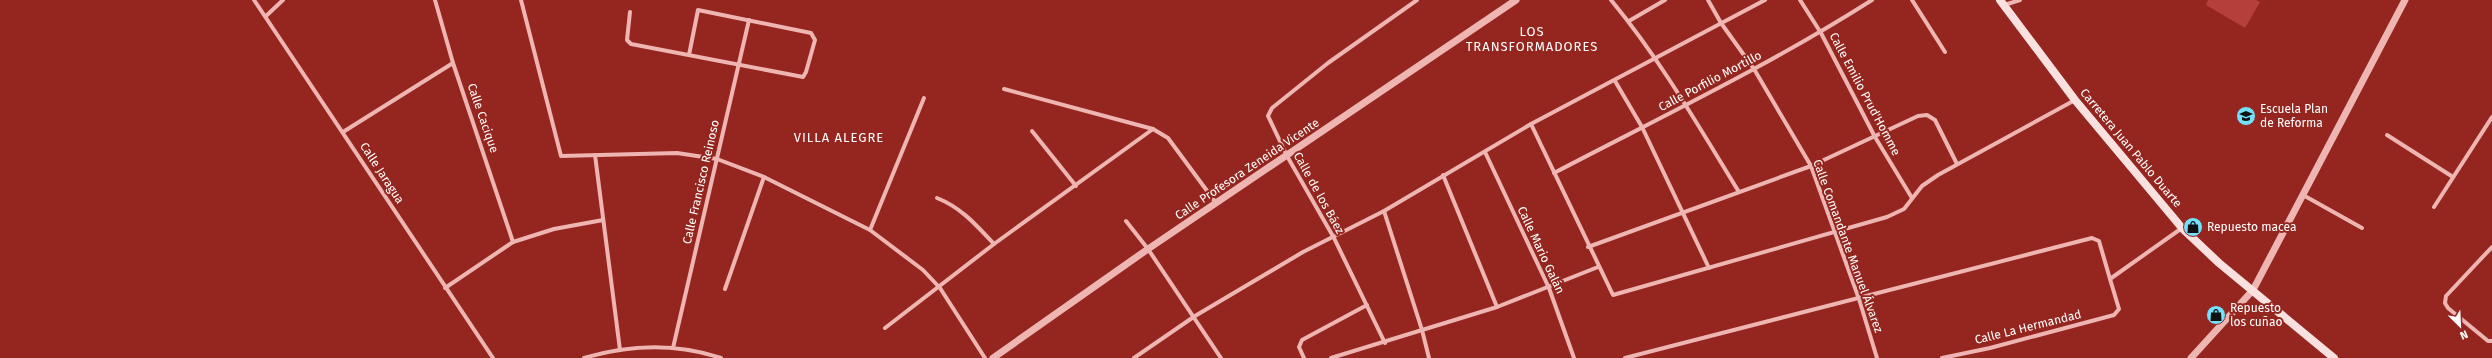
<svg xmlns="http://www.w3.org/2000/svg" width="2492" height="358" font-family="'Fira Sans',sans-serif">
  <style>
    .green { fill: #b53f3a }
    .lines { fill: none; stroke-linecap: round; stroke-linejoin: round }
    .minor { stroke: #eeb5b2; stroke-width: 4 }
    .tertiary { stroke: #eeb5b2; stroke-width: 7 }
    .secondary { stroke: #fae1df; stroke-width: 8 }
    .labels { text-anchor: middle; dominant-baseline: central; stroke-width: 4; stroke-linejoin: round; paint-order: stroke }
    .street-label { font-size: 12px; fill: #fff; stroke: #94261f }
    .poi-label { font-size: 12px; fill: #fff; stroke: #94261f; text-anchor: start }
    .neighbourhood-label { font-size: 13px; letter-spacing: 1px; fill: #fff; stroke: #94261f }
  </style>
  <rect width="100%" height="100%" fill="#94261f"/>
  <polygon class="green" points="2208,0 2256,0 2260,2 2245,28 2206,5"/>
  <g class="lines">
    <g class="minor">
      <polyline points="254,0 493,358"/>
      <polyline points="435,0 453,63 513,242"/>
      <polyline points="521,0 561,156 677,153 717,159 764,177 870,230 923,270 940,288 985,358"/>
      <path d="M1611,0C1660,59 1699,127 1739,192"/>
      <polyline points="1708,0 1721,23 1754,69 1811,166 1859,299 1877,358"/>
      <polyline points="1800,0 1821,33 1875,137 1912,198"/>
      <polyline points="1912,0 1945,52"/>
      <polyline points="2004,5 2020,0"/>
      <polyline points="630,12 627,40 631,44 798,76 803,77 806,72 815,40 811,33 698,10 689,55"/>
      <polyline points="266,16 283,0"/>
      <polyline points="1629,21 1665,0"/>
      <polyline points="1615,81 1642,127 1709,268"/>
      <polyline points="1004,89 1153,129 1168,138 1216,203"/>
      <polyline points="1531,124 1613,295 1887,217 1904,209 1922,186 1938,175 2075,100"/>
      <polyline points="1032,131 1076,186"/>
      <polyline points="343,132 453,63"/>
      <polyline points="2387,135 2453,177"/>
      <polyline points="1485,152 1549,288 1574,358"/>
      <polyline points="595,155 620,350"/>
      <path d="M1554,173C1661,117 1770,65 1872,0"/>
      <polyline points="1443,175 1497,307"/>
      <polyline points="2303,195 2362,228"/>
      <path d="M937,198C962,208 976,225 994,244"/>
      <polyline points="2434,207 2492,117"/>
      <polyline points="1384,211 1422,330 1429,358"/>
      <polyline points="1126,221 1148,249 1221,358"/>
      <polyline points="870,230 924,98"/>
      <polyline points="1588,247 1811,166 1918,116 1927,115 1935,120 1957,164"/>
      <polyline points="2492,247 2446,296 2445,303 2448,308 2488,341 2492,341"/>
      <polyline points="445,288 513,242 554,229 603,220"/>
      <polyline points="725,289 764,177"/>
      <polyline points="885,328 994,244 1153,129"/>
      <polyline points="1385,343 1334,238 1287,156 1268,116 1272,108 1328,63 1417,0"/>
      <polyline points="673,348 749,20"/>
      <path d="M584,358C628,345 676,343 721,358"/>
      <polyline points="1134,358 1195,316 1303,252 1384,211 1531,124 1765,0"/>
      <polyline points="1304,358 1299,347 1302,340 1367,305"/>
      <polyline points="1331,358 1497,307 1598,267"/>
      <polyline points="1625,358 2092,238 2099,241 2110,279"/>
      <polyline points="1942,358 1990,348 2114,315 2119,309 2110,279 2182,228"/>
    </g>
    <g class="tertiary">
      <polyline points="993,358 1148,249 1516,0"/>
      <polyline points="2191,358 2253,290 2405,0"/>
    </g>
    <polyline class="secondary" points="2000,0 2075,100 2182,228 2219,263 2334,358"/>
  </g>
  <defs>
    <g id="school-disc" transform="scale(1)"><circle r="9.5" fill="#73e0fc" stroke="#94261f"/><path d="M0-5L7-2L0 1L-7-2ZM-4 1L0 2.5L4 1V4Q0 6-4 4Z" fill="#111"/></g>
    <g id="shop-disc" transform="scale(1)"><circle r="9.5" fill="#73e0fc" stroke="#94261f"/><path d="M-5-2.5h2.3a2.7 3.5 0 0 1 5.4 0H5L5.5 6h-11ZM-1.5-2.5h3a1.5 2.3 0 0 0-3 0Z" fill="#111"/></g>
  </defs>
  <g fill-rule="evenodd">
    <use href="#school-disc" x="2246" y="116"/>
    <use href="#shop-disc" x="2193" y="227"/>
    <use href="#shop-disc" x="2216" y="315"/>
  </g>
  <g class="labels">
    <g class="street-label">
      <text transform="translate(1710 81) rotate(-28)">Calle Porfilio Mortillo</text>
      <text transform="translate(1865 94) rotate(62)">Calle Emilio Prud'Homme</text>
      <text transform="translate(483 118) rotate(71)">Calle Cacique</text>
      <text transform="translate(2131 148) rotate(50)">Carretera Juan Pablo Duarte</text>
      <text transform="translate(1247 169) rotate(-34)">Calle Profesora Zeneida Vicente</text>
      <text transform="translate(382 173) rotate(57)">Calle Jaragua</text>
      <text transform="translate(701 182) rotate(-77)">Calle Francisco Reinoso</text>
      <text transform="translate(1319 193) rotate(61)">Calle de los Báez</text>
      <text transform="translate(1848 246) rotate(70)">Calle Comandante Manuel Álvarez</text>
      <text transform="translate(1541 250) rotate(65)">Calle Mario Galán</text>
      <text transform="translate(2028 327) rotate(-14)">Calle La Hermandad</text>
    </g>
    <g class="poi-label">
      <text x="2260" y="109">Escuela Plan<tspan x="2260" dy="14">de Reforma</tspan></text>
      <text x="2207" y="227">Repuesto macea</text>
      <text x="2230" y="308">Repuesto<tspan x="2230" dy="14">los cuñao</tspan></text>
    </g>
    <g class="neighbourhood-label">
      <text x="1532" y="31">LOS<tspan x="1532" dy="15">TRANSFORMADORES</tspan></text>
      <text x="839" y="137">VILLA ALEGRE</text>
    </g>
  </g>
  <g transform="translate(2460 326) rotate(156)" stroke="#94261f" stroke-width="3" paint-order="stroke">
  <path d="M0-3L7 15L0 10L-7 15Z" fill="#ffffff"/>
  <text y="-6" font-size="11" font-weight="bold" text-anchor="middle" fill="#ffffff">N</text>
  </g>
</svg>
